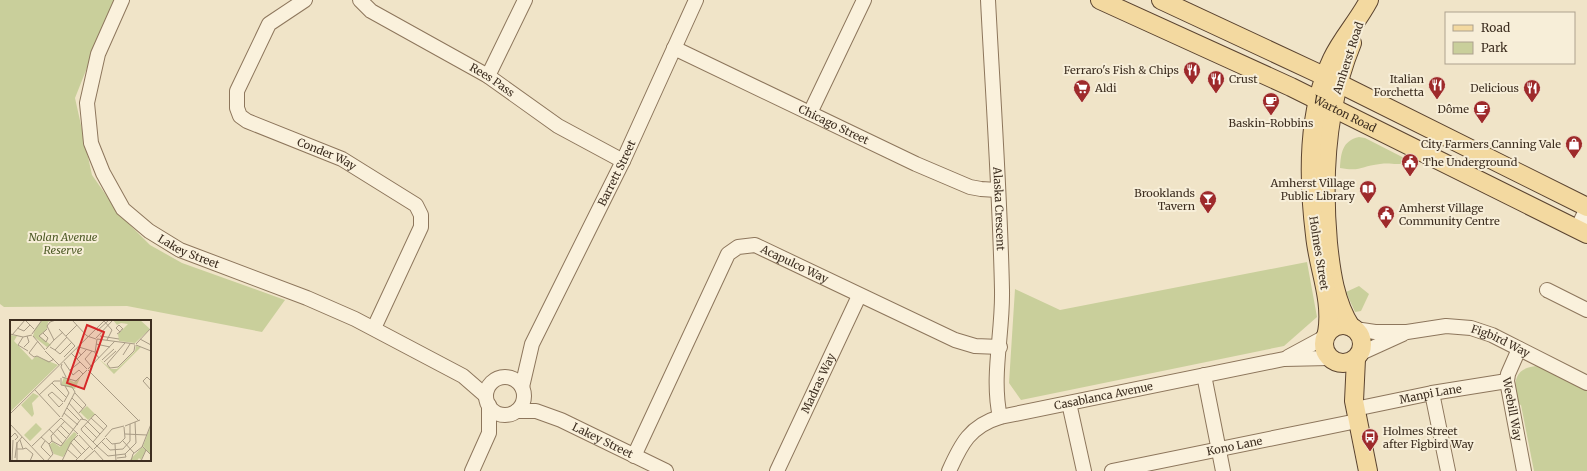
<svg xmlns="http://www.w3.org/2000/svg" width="1587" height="471" font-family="Merriweather,serif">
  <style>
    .green { fill: #c9cf9b }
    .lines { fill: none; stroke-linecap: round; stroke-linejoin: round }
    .minor-casing { stroke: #8d765c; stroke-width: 16 }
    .major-casing { stroke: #5b4430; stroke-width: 20 }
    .minor { stroke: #faf1dc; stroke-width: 14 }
    .major { stroke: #f3d9a0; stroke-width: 18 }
    .labels { text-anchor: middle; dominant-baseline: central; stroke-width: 4; stroke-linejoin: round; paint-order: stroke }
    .street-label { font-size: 11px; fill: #3d2e20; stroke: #f7eed8 }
    .poi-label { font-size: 11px; fill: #3d2e20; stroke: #f7eed8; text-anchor: end }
    .park-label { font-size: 11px; font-style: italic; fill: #4d5a26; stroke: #f7eed8 }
    .inset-road { fill: none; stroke: #a89b85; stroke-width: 1 }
    .view { fill: #d62828; fill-opacity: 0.15; stroke: #d62828; stroke-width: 2 }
    .inset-edge { fill: none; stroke: #3d2e20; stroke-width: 2 }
  </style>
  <rect width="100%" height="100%" fill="#f0e4c8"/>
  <g class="green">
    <polygon points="0,0 114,0 75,98 92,175 120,215 150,245 182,263 285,300 262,332 127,306 4,307 0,304"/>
    <path d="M1359,137L1365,138L1410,161C1395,167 1394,162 1380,164C1361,166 1361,172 1340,168C1341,153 1342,141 1359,137Z"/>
    <polygon points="1307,262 1317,317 1284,346 1021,400 1009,383 1015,289 1060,310"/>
    <polygon points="1359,286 1369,294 1361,311 1355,312 1346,292"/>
    <path d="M1539,366L1587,390V471H1534L1521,405L1516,403C1514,382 1513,367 1539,366Z"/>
  </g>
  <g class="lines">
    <g class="minor-casing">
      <g id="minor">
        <path id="s1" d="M122,0L98,54L87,103L91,143L103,173L123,209L149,231L180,250L307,298L355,319L463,376L486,396"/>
        <path id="s2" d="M305,0L269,24L237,91V108L240,116L247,121L342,159L416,205L421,215V227L374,328"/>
        <path id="s3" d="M360,0L371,11L488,76L558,126L623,161"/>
        <path id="s4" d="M988,0C993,97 1000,194 1002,290C1003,333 991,376 1000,417"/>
        <path id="s5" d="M674,48L916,164L970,187L981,189L997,190"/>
        <polyline points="488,76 525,0"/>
        <polyline points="810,113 864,0"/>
        <polyline points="1577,229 1587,208"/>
        <polyline points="1547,290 1587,310"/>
        <path id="s6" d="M1355,329L1375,332H1407L1446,326L1471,328L1492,335L1587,383"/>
        <path id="s7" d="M1519,349L1508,374L1507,381L1524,471"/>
        <polyline points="1359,354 1403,334"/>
        <polyline points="1288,357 1325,337"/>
        <polyline points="1204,375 1223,471"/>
        <circle cx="505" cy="396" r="19"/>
        <path id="s8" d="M522,387L532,344L623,161L696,0"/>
        <polyline points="1432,393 1448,471"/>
        <polyline points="1069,403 1084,471"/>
        <path id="s9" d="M1355,409L1432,393L1507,381"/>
        <path id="s10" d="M517,411H536L561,420L666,471"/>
        <path id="s11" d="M634,456L728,254L738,247L755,245L955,340L975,346L1000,347"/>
        <polyline points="472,471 489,433 489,405"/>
        <path id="s12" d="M777,471L859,296"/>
        <path id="s13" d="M949,471C961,444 970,426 1000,417L1284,359L1329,358"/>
        <path id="s14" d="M1112,471L1357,421"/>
      </g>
    </g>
    <g class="major-casing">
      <g id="major">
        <path id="s15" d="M1100,0L1291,87L1587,234"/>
        <polyline points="1161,0 1326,77 1587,207"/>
        <circle cx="1343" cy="344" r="19"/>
        <path d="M1351,327C1335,302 1331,272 1328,243C1322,175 1326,106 1352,43"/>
        <path d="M1327,333C1333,300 1318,268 1315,235C1308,177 1307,112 1332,59C1342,38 1358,21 1369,0"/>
        <polyline points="1356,359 1354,401 1368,471"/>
      </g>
    </g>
    <use href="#minor" class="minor"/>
    <use href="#major" class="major"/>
  </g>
  <defs>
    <g id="restaurant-pin" transform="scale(0.9)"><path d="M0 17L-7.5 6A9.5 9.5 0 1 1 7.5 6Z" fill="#9e2a2b" stroke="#f7eed8"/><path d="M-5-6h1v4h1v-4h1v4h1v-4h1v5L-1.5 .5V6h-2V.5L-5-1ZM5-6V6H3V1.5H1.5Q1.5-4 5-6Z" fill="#fff"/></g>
    <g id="supermarket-pin" transform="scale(0.9)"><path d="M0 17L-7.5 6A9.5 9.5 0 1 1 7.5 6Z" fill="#9e2a2b" stroke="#f7eed8"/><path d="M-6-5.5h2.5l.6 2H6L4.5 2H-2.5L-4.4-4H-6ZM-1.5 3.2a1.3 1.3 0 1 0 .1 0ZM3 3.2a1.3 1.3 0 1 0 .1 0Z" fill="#fff"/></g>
    <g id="cafe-pin" transform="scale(0.9)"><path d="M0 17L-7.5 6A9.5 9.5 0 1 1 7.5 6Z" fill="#9e2a2b" stroke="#f7eed8"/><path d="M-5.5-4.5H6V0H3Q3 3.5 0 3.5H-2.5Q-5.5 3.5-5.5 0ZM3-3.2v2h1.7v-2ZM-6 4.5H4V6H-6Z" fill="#fff"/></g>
    <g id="shop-pin" transform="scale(0.9)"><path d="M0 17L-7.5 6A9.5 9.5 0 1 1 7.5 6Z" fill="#9e2a2b" stroke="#f7eed8"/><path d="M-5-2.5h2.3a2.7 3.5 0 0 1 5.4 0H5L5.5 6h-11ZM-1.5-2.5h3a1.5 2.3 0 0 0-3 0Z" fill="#fff"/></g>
    <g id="civic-pin" transform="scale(0.9)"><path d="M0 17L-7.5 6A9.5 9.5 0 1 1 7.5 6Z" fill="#9e2a2b" stroke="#f7eed8"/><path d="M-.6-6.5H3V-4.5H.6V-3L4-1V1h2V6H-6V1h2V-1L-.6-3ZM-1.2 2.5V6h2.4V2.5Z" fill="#fff"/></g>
    <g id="library-pin" transform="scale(0.9)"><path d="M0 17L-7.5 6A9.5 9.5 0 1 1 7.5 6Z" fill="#9e2a2b" stroke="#f7eed8"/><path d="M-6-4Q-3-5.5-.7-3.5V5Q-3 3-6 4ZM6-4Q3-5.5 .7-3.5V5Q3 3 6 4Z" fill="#fff"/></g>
    <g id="bar-pin" transform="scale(0.9)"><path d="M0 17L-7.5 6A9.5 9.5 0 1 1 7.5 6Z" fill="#9e2a2b" stroke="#f7eed8"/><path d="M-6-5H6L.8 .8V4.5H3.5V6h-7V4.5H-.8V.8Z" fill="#fff"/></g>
    <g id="bus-pin" transform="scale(0.9)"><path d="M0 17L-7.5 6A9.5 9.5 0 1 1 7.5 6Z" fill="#9e2a2b" stroke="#f7eed8"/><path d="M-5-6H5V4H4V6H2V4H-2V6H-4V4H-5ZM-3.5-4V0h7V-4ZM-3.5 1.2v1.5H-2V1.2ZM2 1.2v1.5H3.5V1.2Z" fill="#fff"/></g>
  </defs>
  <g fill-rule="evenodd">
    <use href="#restaurant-pin" x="1192" y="70"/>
    <use href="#restaurant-pin" x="1216" y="79"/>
    <use href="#restaurant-pin" x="1437" y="85"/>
    <use href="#supermarket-pin" x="1082" y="88"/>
    <use href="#restaurant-pin" x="1532" y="88"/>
    <use href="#cafe-pin" x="1271" y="101"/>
    <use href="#cafe-pin" x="1482" y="109"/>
    <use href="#shop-pin" x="1574" y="144"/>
    <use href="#civic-pin" x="1410" y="162"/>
    <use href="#library-pin" x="1368" y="189"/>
    <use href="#bar-pin" x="1208" y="199"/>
    <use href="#civic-pin" x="1386" y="214"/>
    <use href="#bus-pin" x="1370" y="437"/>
  </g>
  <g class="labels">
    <g class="street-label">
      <text transform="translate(1348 58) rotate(-72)">Amherst Road</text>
      <text stroke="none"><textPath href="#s3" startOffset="155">Rees Pass</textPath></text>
      <text stroke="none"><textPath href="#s15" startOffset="270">Warton Road</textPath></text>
      <text stroke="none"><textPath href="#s5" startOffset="177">Chicago Street</textPath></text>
      <text stroke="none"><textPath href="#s2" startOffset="238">Conder Way</textPath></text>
      <text stroke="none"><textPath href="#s8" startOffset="235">Barrett Street</textPath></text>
      <text stroke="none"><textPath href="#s4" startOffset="209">Alaska Crescent</textPath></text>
      <text stroke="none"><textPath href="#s1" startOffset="302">Lakey Street</textPath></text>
      <text transform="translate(1319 253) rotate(81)">Holmes Street</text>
      <text stroke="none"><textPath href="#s11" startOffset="296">Acapulco Way</textPath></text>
      <text stroke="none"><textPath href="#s6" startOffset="149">Figbird Way</textPath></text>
      <text stroke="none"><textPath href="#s12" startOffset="97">Madras Way</textPath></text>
      <text stroke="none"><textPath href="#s9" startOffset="77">Manpi Lane</textPath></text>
      <text stroke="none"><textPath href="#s13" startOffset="183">Casablanca Avenue</textPath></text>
      <text stroke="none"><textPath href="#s7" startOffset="63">Weebill Way</textPath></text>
      <text stroke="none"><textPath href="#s10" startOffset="92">Lakey Street</textPath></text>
      <text stroke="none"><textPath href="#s14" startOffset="125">Kono Lane</textPath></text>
    </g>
    <g class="poi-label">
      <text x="1179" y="70">Ferraro's Fish &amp; Chips</text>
      <text x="1229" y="79" text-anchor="start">Crust</text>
      <text x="1424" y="79">Italian<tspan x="1424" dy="13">Forchetta</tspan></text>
      <text x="1095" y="88" text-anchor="start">Aldi</text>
      <text x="1519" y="88">Delicious</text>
      <text x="1469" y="109">Dôme</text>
      <text x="1271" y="123" text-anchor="middle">Baskin-Robbins</text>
      <text x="1561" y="144">City Farmers Canning Vale</text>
      <text x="1423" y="162" text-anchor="start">The Underground</text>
      <text x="1355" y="183">Amherst Village<tspan x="1355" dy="13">Public Library</tspan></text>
      <text x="1195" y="193">Brooklands<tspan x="1195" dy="13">Tavern</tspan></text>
      <text x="1399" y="208" text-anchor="start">Amherst Village<tspan x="1399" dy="13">Community Centre</tspan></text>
      <text x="1383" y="431" text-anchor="start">Holmes Street<tspan x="1383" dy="13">after Figbird Way</tspan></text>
    </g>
    <g class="park-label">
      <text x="63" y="237">Nolan Avenue<tspan x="63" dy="13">Reserve</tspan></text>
    </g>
  </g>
  <g transform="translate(10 320)">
    <rect width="141" height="141" fill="#f0e4c8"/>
    <path d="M32,0H44L38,2L37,9L29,16L41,25L37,27L23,16L25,9ZM130,0L140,9L125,23L109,21L108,14L118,4L111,3L107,5L103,0ZM0,15L7,16L4,21L22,40L26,36L48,45L0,92ZM126,26L131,27L104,54L89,39L101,49H107L125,31ZM71,56L65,69L51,65L54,57L64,62ZM23,73L29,76L22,83L24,94L22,97L11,85ZM77,86L85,94L78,100L70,92ZM26,103L32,109L20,121L14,115ZM141,105V135L133,126ZM64,112L67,114L53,137L44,134L39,125L43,122L50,127ZM132,127L136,130L131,140L129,138L127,141H119Z" fill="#c9cf9b"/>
    <path class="inset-road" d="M62,0L77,16L86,19M94,1L102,10L97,20M7,8L14,11L20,5M49,9L65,26L54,37M87,11L99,0M33,13L38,18L36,22L29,16L35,11L37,9M0,14L13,17L22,15M22,14L32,0M107,14L110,12L112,9H113L109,5L106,8L110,12M2,15L15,0L24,9M23,16L35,30M56,16L67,5M90,16L109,19M13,17L8,25L18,31M86,18L102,1M87,19L85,33L89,38M87,19L125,24M130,19L141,25M44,20L53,12M28,21L19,33L24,37L27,36L39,42L44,39M115,23L97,44L100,48L108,47L124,31L125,25M86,24L100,27M126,24L141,8M126,25L141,31M14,27L19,22L17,16M40,27L45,30L57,17M36,29L44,20L37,6L40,2L46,0M45,30L50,34L62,22M35,31L49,45M61,33L77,49M71,35L67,30L69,27L85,32M113,35L120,24M67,39L77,29M92,40L104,29M54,42L63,55L69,50L73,54M94,42L106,31M52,44L51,47L56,57M81,46L75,39L82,31M78,49L105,21M60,50L70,42M78,50L129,101M52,57L66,61L77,50M51,58V65L62,67L65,72L52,97M141,61L137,57L133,61L141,70M42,63L56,77M25,70L50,97M65,73L76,85L69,93M29,75L44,61H50M62,78L73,89M53,82L42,72L38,75L49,87L53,83M54,82L59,73L55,66M59,83L73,99M57,88L69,100M54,93L68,105M0,94L95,0M51,98L68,114M81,98L94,110M0,104L35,141M74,105L87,118M51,106L60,115M115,106L130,100M39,109L53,124M47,109L56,118M115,114L137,115M69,115L83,130M31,117L39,124L42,121L41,116L55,101M95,117L102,109L114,106M0,118L5,113L8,117L5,120M96,118L102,124L110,123L115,118L114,107M64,119L75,130M35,121L31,127L41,137M42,121L51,126L71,99L76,100L90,114M91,121L100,130L113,129L120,121V104M113,121L124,133M83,122L97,106L85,94L71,109L72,111L87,126M61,123L71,134M105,124L106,141M22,126L51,98M87,126L98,136L115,134L126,123L125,102M132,126L141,135M7,129H13L10,120M13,129L16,128L23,134L20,141M57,129L67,138M84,129L95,118M84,130L94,141M5,138L7,122M107,138L116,137L115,134M7,140V123L12,117M2,141L3,120M37,141L43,134L39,124M52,141L61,122L68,115M65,141L80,126M73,141L84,131M121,141L123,134L132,127L141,104M131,141L136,130"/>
    <path class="view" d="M77,5L94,12L74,69L57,63Z"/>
    <rect width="141" height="141" class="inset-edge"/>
  </g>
  <rect x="1445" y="12" width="130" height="52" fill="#f7eed8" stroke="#ada18e"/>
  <rect x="1453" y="25" width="20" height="6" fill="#f3d9a0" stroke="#ada18e"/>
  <text x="1481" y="32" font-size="12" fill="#3d2e20">Road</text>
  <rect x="1453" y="42" width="20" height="12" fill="#c9cf9b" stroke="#ada18e"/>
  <text x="1481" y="52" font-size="12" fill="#3d2e20">Park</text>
</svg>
